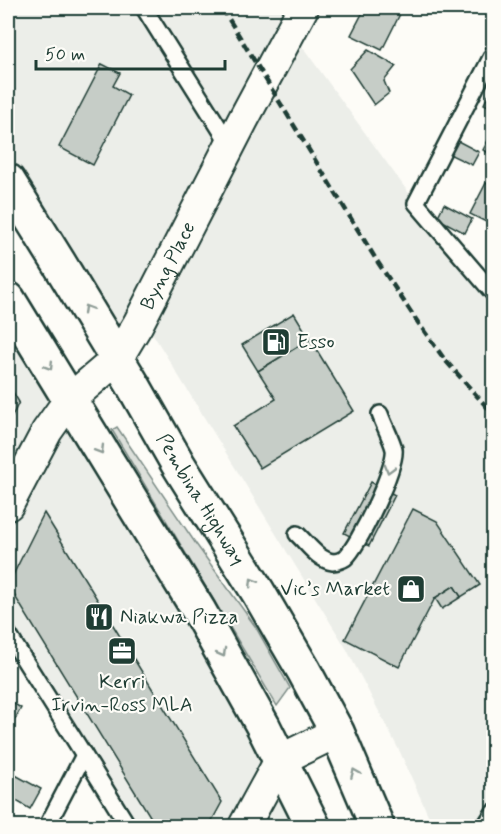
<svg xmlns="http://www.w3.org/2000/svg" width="501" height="834" font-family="Mynerve,sans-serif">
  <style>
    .built { fill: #eceee9 }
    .green { fill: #dde0db; stroke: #7e8e88; stroke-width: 1.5 }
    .building { fill: #c6cdc7; stroke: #1f3d34; stroke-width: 1.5 }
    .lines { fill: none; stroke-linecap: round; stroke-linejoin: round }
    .service-casing { stroke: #1f3d34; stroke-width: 20 }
    .minor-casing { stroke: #1f3d34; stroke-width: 34 }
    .primary-casing { stroke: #1f3d34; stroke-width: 38 }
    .service { stroke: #fdfcf7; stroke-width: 15 }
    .minor { stroke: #fdfcf7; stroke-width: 30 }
    .primary { stroke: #fdfcf7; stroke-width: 33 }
    .rail { stroke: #1f3d34; stroke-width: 4.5; stroke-dasharray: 9 4.5; stroke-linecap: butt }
    .oneway { stroke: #8e9c96 }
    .labels { text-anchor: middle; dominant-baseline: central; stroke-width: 4.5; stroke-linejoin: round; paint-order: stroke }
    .street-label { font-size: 20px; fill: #1f3d34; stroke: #fdfcf7 }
    .poi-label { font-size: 20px; fill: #1f3d34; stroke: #fdfcf7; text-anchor: start }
  </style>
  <rect width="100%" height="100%" fill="#fdfcf7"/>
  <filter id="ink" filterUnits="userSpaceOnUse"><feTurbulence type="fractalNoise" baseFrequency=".0167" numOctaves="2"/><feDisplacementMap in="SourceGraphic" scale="12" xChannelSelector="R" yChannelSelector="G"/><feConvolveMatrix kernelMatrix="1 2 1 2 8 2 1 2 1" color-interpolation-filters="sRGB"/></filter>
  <g filter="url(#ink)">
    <g class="built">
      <polygon points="8,8 303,8 117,359 8,182"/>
      <polygon points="299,42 416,203 493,294 493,826 433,826 400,752 346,648 151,331"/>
      <polygon points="8,299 313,826 128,826 8,634"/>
    </g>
    <polygon class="green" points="117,427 196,544 255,626 290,688 277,706 112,430"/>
    <g class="building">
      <polygon points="365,8 403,8 382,50 351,35"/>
      <polygon points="368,50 396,66 384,81 389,93 374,105 350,69"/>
      <polygon points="102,64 120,73 113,86 129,95 93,165 59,147"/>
      <polygon points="489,94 494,96 494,109 484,104"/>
      <polygon points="494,129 494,156 483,150"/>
      <polygon points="454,139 479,152 472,165 447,153"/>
      <polygon points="486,183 494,187 494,226 470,214"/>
      <polygon points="444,204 472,219 465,233 437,218"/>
      <polygon points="294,313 310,339 258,371 242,345"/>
      <polygon points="310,339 354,411 260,468 233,426 276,399 258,371"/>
      <polygon points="8,384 19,402 8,425"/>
      <polygon points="371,482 395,495 369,546 344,533"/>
      <polygon points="413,509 437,521 480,585 461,597 454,586 435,598 399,667 345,639"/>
      <polygon points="44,513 222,802 209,826 156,826 8,585"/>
      <polygon points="454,586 461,597 442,609 435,598"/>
      <polygon points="8,700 21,708 8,732"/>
      <polygon points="8,771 41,789 30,809 8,796"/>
    </g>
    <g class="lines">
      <g class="service-casing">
        <g id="service">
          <polyline points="144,8 230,145"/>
          <polyline points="494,52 416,203 494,294"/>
          <path d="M297,534C307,543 318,560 333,562C336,562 342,560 345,558C359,545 397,466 394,449C392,440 383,423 380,414"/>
          <polyline points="8,634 84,755 128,826"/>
          <polyline points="47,826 84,755"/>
          <polyline points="485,826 494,812"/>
        </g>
      </g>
      <g class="minor-casing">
        <g id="minor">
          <path id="s1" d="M8,505L47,431L69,400L117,359L138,324L243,120L303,8"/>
          <polyline points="244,826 280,760 337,732"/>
        </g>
      </g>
      <g class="primary-casing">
        <g id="primary">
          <path id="s2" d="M8,181L59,263L133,385L178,464L258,592L304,671L337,732L377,826"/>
          <polyline points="8,299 199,611 263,726 313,826"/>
        </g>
      </g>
      <use href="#service" class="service"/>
      <use href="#minor" class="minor"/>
      <use href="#primary" class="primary"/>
      <polyline class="rail" points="222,8 377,261 419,324 445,360 494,415"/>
    </g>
    <defs><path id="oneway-chevron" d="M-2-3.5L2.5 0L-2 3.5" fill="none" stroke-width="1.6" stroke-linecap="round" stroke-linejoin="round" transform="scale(1.5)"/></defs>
    <g class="oneway">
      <use href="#oneway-chevron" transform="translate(87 309) rotate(-121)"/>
      <use href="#oneway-chevron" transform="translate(49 366) rotate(58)"/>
      <use href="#oneway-chevron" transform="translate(100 450) rotate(59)"/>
      <use href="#oneway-chevron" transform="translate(389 469) rotate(106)"/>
      <use href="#oneway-chevron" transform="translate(253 582) rotate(-122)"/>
      <use href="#oneway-chevron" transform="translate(222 653) rotate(61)"/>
      <use href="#oneway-chevron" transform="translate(355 773) rotate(-113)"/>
    </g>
  </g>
  <defs>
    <g id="fuel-square" transform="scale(1.5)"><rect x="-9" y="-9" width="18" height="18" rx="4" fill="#1f3d34" stroke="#fdfcf7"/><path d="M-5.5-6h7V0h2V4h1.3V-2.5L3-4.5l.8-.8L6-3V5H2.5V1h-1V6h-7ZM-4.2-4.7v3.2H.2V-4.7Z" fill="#fff"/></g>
    <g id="shop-square" transform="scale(1.5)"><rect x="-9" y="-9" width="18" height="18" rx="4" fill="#1f3d34" stroke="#fdfcf7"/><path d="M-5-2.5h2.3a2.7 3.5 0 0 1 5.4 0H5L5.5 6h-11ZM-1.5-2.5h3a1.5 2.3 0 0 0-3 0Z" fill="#fff"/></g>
    <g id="restaurant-square" transform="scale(1.5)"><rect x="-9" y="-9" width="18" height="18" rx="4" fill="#1f3d34" stroke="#fdfcf7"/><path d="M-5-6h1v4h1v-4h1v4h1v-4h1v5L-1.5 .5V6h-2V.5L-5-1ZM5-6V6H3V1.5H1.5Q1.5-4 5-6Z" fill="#fff"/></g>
    <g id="office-square" transform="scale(1.5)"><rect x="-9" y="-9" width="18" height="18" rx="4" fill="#1f3d34" stroke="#fdfcf7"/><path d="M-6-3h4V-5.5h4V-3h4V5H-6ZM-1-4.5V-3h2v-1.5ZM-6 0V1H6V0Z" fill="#fff"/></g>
  </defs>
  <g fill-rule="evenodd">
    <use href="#fuel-square" x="276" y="342"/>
    <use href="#shop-square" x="411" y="589"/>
    <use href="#restaurant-square" x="99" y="617"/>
    <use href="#office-square" x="122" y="651"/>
  </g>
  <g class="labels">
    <g class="street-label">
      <text stroke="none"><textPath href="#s1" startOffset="291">Byng Place</textPath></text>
      <text stroke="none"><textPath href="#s2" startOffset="372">Pembina Highway</textPath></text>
    </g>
    <g class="poi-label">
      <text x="297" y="342">Esso</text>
      <text x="390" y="589" text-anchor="end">Vic’s Market</text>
      <text x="120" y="617">Niakwa Pizza</text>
      <text x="122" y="682" text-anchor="middle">Kerri<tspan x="122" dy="23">Irvin-Ross MLA</tspan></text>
    </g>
  </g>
  <rect width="501" height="834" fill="none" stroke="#fdfcf7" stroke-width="30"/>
  <rect x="15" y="15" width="471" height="804" fill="none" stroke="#1f3d34" stroke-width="2" filter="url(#ink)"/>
  <path d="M36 60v9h189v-9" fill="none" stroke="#1f3d34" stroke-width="3"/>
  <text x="45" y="60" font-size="18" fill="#1f3d34" stroke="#fdfcf7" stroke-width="4.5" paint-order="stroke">50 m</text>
</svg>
